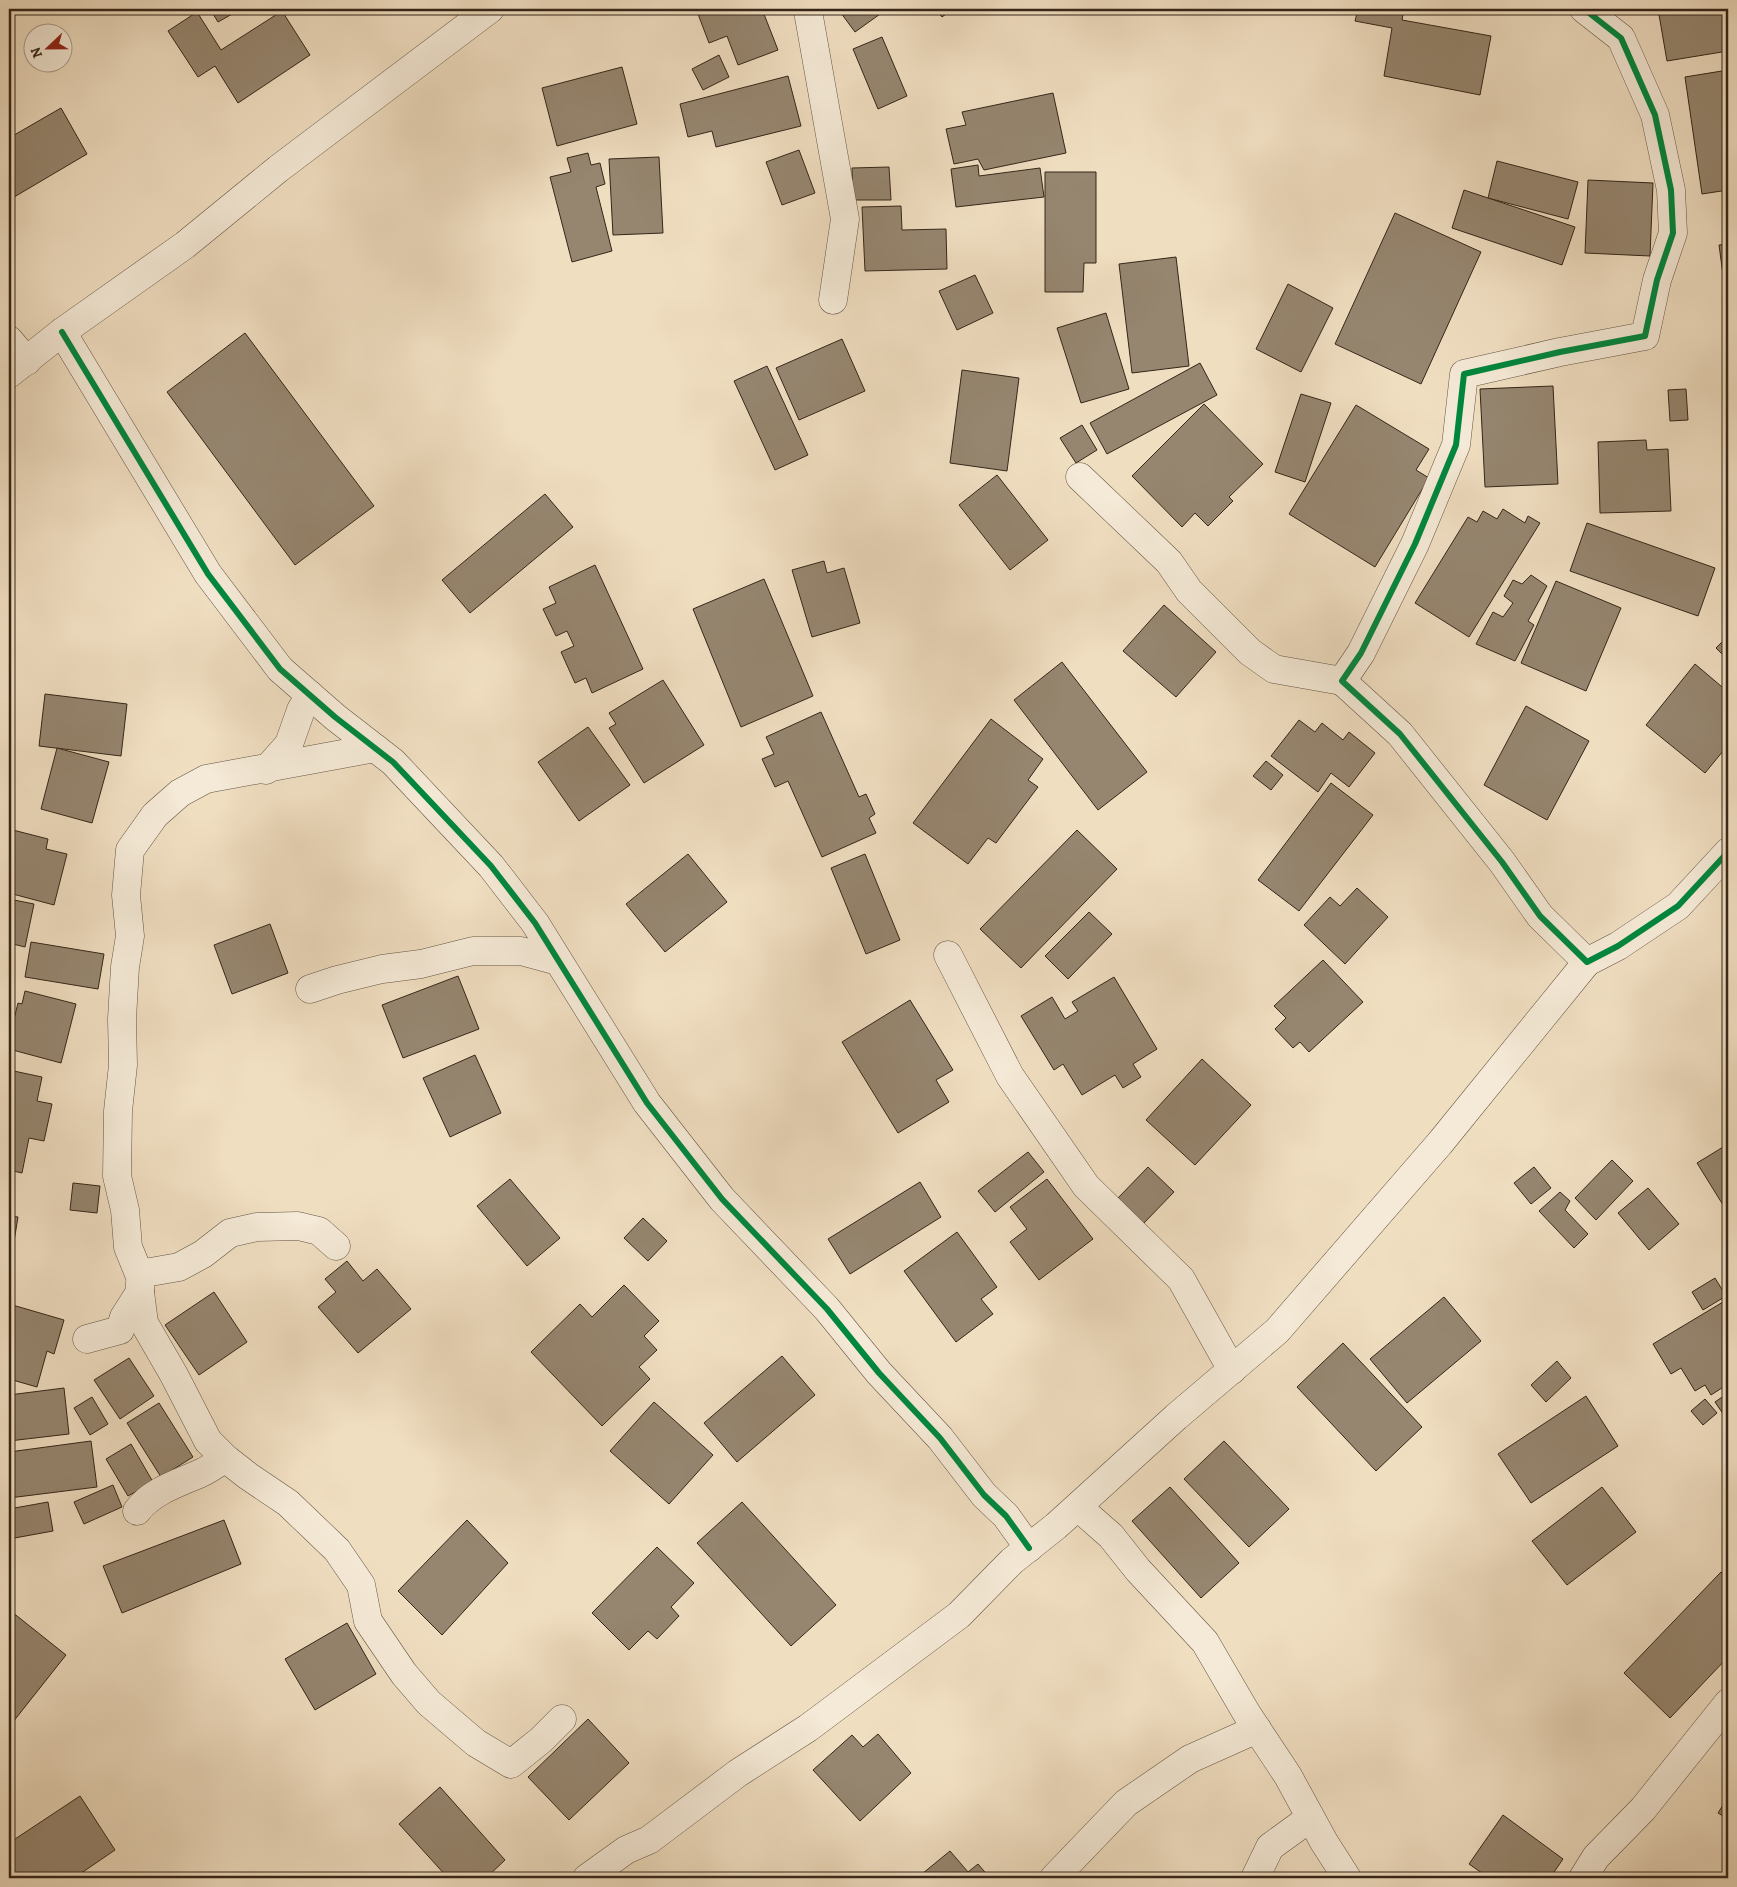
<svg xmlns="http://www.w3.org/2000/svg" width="1737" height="1887" font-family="Alegreya,serif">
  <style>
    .building { fill: #968670; stroke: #342618 }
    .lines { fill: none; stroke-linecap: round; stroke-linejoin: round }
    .minor-casing { stroke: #635442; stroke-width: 29 }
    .minor { stroke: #f5ead7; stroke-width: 28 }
    .cycleway-casing { stroke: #f5ead7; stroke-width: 9 }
    .cycleway { stroke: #00873e; stroke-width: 6 }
  </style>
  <rect width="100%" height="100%" fill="#f0dec1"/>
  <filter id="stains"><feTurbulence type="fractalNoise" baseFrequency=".004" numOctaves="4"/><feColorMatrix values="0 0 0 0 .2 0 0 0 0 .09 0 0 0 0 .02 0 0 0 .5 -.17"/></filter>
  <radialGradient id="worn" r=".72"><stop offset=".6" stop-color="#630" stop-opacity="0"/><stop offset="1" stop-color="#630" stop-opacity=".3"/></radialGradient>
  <g class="building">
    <polygon points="210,9 241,9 218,22"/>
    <polygon points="713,9 762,9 778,50 738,65 727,36 709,43 698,14"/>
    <polygon points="838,9 887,9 855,32"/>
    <polygon points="935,9 953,9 942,17"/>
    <polygon points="1358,9 1404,9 1402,20 1491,36 1480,95 1384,76 1392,28 1355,21"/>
    <polygon points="1658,9 1728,9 1728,51 1667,61"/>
    <polygon points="282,11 310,55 238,103 215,66 198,77 168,31 197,12 221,50"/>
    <polygon points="882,37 907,96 878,109 853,49"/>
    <polygon points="719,55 729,77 703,90 692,69"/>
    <polygon points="622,67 637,124 557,146 542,88"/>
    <polygon points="1728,70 1728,190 1702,194 1685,77"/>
    <polygon points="788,76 801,126 716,147 712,131 688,137 680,104"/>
    <polygon points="1053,93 1066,153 984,170 978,159 954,164 946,129 966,125 962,112"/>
    <polygon points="61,108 87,154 9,200 9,138"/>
    <polygon points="799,150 815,193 782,205 766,162"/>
    <polygon points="588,153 591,165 600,163 605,184 596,187 612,251 572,262 550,177 571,172 567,158"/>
    <polygon points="659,157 663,233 613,235 609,159"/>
    <polygon points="1497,161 1578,182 1568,219 1488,198"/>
    <polygon points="978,165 979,176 1040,168 1044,197 956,207 951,169"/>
    <polygon points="889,167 891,200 853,200 852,168"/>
    <polygon points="1045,172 1096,172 1096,263 1084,263 1083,292 1045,292"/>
    <polygon points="1588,180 1653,183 1650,256 1585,253"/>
    <polygon points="1464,190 1575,227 1562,265 1452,228"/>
    <polygon points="901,206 902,230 946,229 947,269 865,271 862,207"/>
    <polygon points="1395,213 1481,252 1421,384 1335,344"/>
    <polygon points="1728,244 1728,312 1719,245"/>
    <polygon points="1176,257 1189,366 1132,373 1119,264"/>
    <polygon points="975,275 993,313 957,330 939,291"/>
    <polygon points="1288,284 1333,308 1301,372 1256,349"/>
    <polygon points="1106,313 1129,389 1081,403 1057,328"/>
    <polygon points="245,333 374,506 295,565 167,392"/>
    <polygon points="842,339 865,391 799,420 776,368"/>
    <polygon points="1200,363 1217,395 1107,454 1090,423"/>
    <polygon points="767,366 808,455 775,470 734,381"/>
    <polygon points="962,370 1019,378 1007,471 950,463"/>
    <polygon points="1553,386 1558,484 1485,487 1480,389"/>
    <polygon points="1686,389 1688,420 1670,421 1668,390"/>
    <polygon points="1301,394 1331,403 1305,482 1275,472"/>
    <polygon points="1204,404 1263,464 1229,497 1233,501 1208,526 1195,513 1182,527 1132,476"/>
    <polygon points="1356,405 1429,449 1416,470 1429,478 1375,567 1289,514"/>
    <polygon points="1082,425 1097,450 1076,463 1060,438"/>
    <polygon points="1646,440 1647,450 1668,449 1671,511 1600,513 1598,442"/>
    <polygon points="997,475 1048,540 1010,570 959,505"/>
    <polygon points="545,494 573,527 470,613 442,580"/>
    <polygon points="1503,509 1525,523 1528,516 1540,523 1469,637 1415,603 1468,517 1477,522 1483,511 1497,519"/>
    <polygon points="1587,523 1715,568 1698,616 1570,571"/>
    <polygon points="824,561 827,573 844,568 860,623 812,637 792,570"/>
    <polygon points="595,565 643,669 592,693 586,678 575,683 561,652 574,646 567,631 556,636 543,609 556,603 549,587"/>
    <polygon points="1531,575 1547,586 1528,621 1534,625 1515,661 1476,644 1493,612 1503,617 1513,603 1504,596 1513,580 1522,584"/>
    <polygon points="764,579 813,696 741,727 693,609"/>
    <polygon points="1556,581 1621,608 1586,691 1521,663"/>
    <polygon points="1164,605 1216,652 1176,697 1123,651"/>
    <polygon points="1728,636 1728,660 1716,648"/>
    <polygon points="1062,662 1147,772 1098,810 1014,700"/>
    <polygon points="1695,664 1728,692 1728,745 1705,773 1646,725"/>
    <polygon points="663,680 704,745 644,783 609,728 616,724 609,713"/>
    <polygon points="45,694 127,704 121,756 39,746"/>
    <polygon points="1526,706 1589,741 1547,820 1484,785"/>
    <polygon points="821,712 859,797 866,794 875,814 869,818 876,833 822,857 788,781 775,787 762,759 774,754 766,737"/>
    <polygon points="991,719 1043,759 1028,780 1038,787 996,843 988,838 968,864 913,823"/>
    <polygon points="1299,720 1315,732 1322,723 1343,740 1349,732 1375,753 1349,787 1331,773 1318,792 1271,756"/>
    <polygon points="588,727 630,785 579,821 538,762"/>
    <polygon points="57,748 109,762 92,823 41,809"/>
    <polygon points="1266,761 1283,775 1271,790 1253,776"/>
    <polygon points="1331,783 1373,815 1299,911 1258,880"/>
    <polygon points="9,829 48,839 46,849 67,854 54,905 9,893"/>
    <polygon points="1077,830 1117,869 1021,968 980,929"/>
    <polygon points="688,854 727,902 665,952 626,904"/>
    <polygon points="865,854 900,940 866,954 831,868"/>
    <polygon points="1357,888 1388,917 1345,964 1304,925 1330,897 1340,906"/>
    <polygon points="9,899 34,904 25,947 9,943"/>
    <polygon points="1089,912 1112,934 1068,979 1045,956"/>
    <polygon points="270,924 288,973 232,994 214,945"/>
    <polygon points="31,942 104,954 98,989 25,977"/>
    <polygon points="1323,960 1363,1002 1309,1052 1300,1042 1293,1048 1275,1029 1286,1018 1274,1006"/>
    <polygon points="458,976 479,1029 403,1058 382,1005"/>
    <polygon points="1114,977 1157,1049 1133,1064 1141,1077 1123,1088 1115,1075 1082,1095 1063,1064 1054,1070 1021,1016 1052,997 1065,1019 1078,1011 1072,1002"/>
    <polygon points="25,991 76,1004 61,1063 9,1049 9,1039 18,1003 22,1004"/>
    <polygon points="910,1000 953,1070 936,1080 949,1102 898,1133 842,1042"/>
    <polygon points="475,1055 501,1113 450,1137 423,1078"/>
    <polygon points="1202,1059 1251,1105 1195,1165 1146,1120"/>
    <polygon points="9,1070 42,1077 37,1101 52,1104 44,1141 29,1138 22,1173 9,1170"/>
    <polygon points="1728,1144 1728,1213 1697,1163"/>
    <polygon points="1028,1152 1044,1172 995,1212 978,1191"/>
    <polygon points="1612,1160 1633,1181 1596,1220 1575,1198"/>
    <polygon points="1148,1167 1174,1192 1143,1224 1117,1199"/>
    <polygon points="1534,1167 1551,1188 1531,1204 1514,1183"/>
    <polygon points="510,1179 560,1238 527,1266 477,1206"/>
    <polygon points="1047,1179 1093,1239 1039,1280 1010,1242 1027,1229 1010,1207"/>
    <polygon points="920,1182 941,1217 850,1274 828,1239"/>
    <polygon points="73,1183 100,1186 97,1213 70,1210"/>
    <polygon points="1648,1188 1679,1224 1649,1250 1618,1213"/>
    <polygon points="1560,1192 1570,1201 1565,1210 1588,1234 1574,1248 1539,1211"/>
    <polygon points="9,1216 18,1217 9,1272"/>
    <polygon points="643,1218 667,1241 648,1261 624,1238"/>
    <polygon points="957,1232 997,1287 981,1299 993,1314 956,1342 904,1271"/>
    <polygon points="347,1261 363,1281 377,1269 411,1309 358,1353 318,1307 336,1292 325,1279"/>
    <polygon points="1715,1278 1726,1296 1703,1310 1692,1292"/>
    <polygon points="624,1285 659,1321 644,1336 657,1350 639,1367 650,1379 602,1426 531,1352 580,1304 592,1317"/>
    <polygon points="214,1292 247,1342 199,1375 165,1325"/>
    <polygon points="1444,1297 1481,1341 1407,1403 1370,1359"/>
    <polygon points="1728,1299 1728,1384 1711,1395 1705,1385 1695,1391 1681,1368 1671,1374 1653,1344"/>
    <polygon points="9,1304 64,1320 54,1354 47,1351 37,1387 9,1379"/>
    <polygon points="1343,1343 1422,1427 1376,1471 1297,1387"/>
    <polygon points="782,1356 815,1395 737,1462 704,1423"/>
    <polygon points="129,1358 154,1396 120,1419 94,1380"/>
    <polygon points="1557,1361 1571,1378 1546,1402 1531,1385"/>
    <polygon points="64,1388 69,1434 9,1441 9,1395"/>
    <polygon points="1728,1393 1728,1421 1715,1402"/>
    <polygon points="1586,1396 1618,1446 1531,1503 1498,1454"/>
    <polygon points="92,1397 108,1424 90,1435 74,1408"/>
    <polygon points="1705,1399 1717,1413 1703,1425 1691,1411"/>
    <polygon points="654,1402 713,1455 669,1504 610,1451"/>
    <polygon points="159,1403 193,1457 161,1477 127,1423"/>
    <polygon points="91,1441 97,1487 9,1498 9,1452"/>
    <polygon points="1224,1441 1289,1509 1249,1547 1184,1479"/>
    <polygon points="131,1444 153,1482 128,1496 106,1459"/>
    <polygon points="113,1485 122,1507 84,1524 74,1502"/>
    <polygon points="1170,1487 1239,1563 1201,1598 1132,1521"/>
    <polygon points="1602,1487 1636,1532 1567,1585 1532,1541"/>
    <polygon points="48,1502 53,1531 9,1539 9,1509"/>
    <polygon points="742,1502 836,1605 791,1646 697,1543"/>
    <polygon points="224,1520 241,1564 122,1613 103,1566"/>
    <polygon points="467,1520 508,1563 442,1635 398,1591"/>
    <polygon points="657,1547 694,1583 671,1607 679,1616 657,1639 648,1631 629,1650 592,1613"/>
    <polygon points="1721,1572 1728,1580 1728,1657 1670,1718 1624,1673"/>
    <polygon points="12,1612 66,1655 9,1727 9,1616"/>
    <polygon points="347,1623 376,1674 315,1710 285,1659"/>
    <polygon points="588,1719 629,1763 569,1820 528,1777"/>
    <polygon points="878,1734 911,1773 860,1821 813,1770 852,1735 863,1747"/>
    <polygon points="440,1787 505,1860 486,1878 448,1878 399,1824"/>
    <polygon points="80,1796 115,1850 74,1878 13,1878 9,1872 9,1843"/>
    <polygon points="1728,1797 1728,1819 1718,1813"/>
    <polygon points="1503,1815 1563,1859 1550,1878 1489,1878 1469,1864"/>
    <polygon points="950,1851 968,1872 978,1864 990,1878 917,1878"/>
  </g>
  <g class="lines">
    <g class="minor-casing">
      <g id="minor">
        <polyline points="809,9 809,17 845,219 833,300"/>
        <polyline points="1584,9 1621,38 1655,115 1671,190 1673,233 1657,280 1645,336 1560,352 1464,374 1456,445 1415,544 1361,653 1342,681 1400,734 1502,862 1540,916 1587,962 1618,946 1678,906 1728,852"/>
        <polyline points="62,332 208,574 280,669 335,717 393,762 491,866 535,923 647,1103 722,1199 827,1309 879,1373 940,1438 984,1495 1006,1516 1029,1548"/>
        <polyline points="9,340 27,361"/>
        <polyline points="9,374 62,332 185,245 278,169 490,9"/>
        <polyline points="1080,477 1169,562 1189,591 1250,652 1274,669 1342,681"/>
        <polyline points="266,770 289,744 301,710 310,695"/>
        <polyline points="948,955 1010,1076 1086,1186 1181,1279 1232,1370"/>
        <polyline points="310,989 337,980 382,969 421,964 473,951 521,951 558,961"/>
        <polyline points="336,1246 319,1231 298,1226 257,1227 230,1233 203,1254 179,1267 139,1274 128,1247 125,1210 117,1176 118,1111 123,1065 122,1019 125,967 130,936 126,895 130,850 155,815 180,793 206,779 375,748"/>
        <polyline points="140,1292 144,1323 174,1375 208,1441 225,1458 248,1476 288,1503 337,1550 361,1585 368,1621 404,1674 429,1703 476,1743 511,1764 541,1740 562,1719"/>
        <polyline points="87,1339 120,1330 124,1317 140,1292 140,1283"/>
        <polyline points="1078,1507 1111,1536 1138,1570 1205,1642 1247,1714 1288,1776 1324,1842 1347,1878"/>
        <path d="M137,1511C152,1491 179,1483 201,1473C210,1469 218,1463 225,1458"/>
        <polyline points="587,1878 626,1850 649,1840 738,1773 808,1728 959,1615 1012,1561 1056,1526 1176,1417 1277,1331 1440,1143 1587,962"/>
        <polyline points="1054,1878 1126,1803 1190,1759 1257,1729"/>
        <polyline points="1255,1878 1270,1847 1310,1818"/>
        <polyline points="1583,1878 1596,1857 1643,1809 1728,1703"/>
      </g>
    </g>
    <use href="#minor" class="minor"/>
    <g class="cycleway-casing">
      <g id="cycleway">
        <polyline points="1584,9 1621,38 1655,115 1671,190 1673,233 1657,280 1645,336 1560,352 1464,374 1456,445 1415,544 1361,653 1342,681 1400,734 1502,862 1540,916 1587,962 1618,946 1678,906 1728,852"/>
        <polyline points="62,332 208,574 280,669 335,717 393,762 491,866 535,923 647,1103 722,1199 827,1309 879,1373 940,1438 984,1495 1006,1516 1029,1548"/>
      </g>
    </g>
    <use href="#cycleway" class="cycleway"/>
  </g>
  <rect width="1737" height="1887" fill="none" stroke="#f0dec1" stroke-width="30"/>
  <rect x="10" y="10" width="1717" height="1867" fill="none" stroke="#342618" stroke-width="2.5"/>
  <rect x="15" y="15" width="1707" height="1857" fill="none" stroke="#342618"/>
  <g transform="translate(48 48) rotate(248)"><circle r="24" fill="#f5ead7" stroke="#a89c8b"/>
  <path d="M0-4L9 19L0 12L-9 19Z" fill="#8f2418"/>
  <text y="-8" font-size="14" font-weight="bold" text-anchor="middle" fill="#342618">N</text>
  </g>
  <rect width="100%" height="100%" filter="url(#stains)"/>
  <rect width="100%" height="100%" fill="url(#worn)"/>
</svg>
